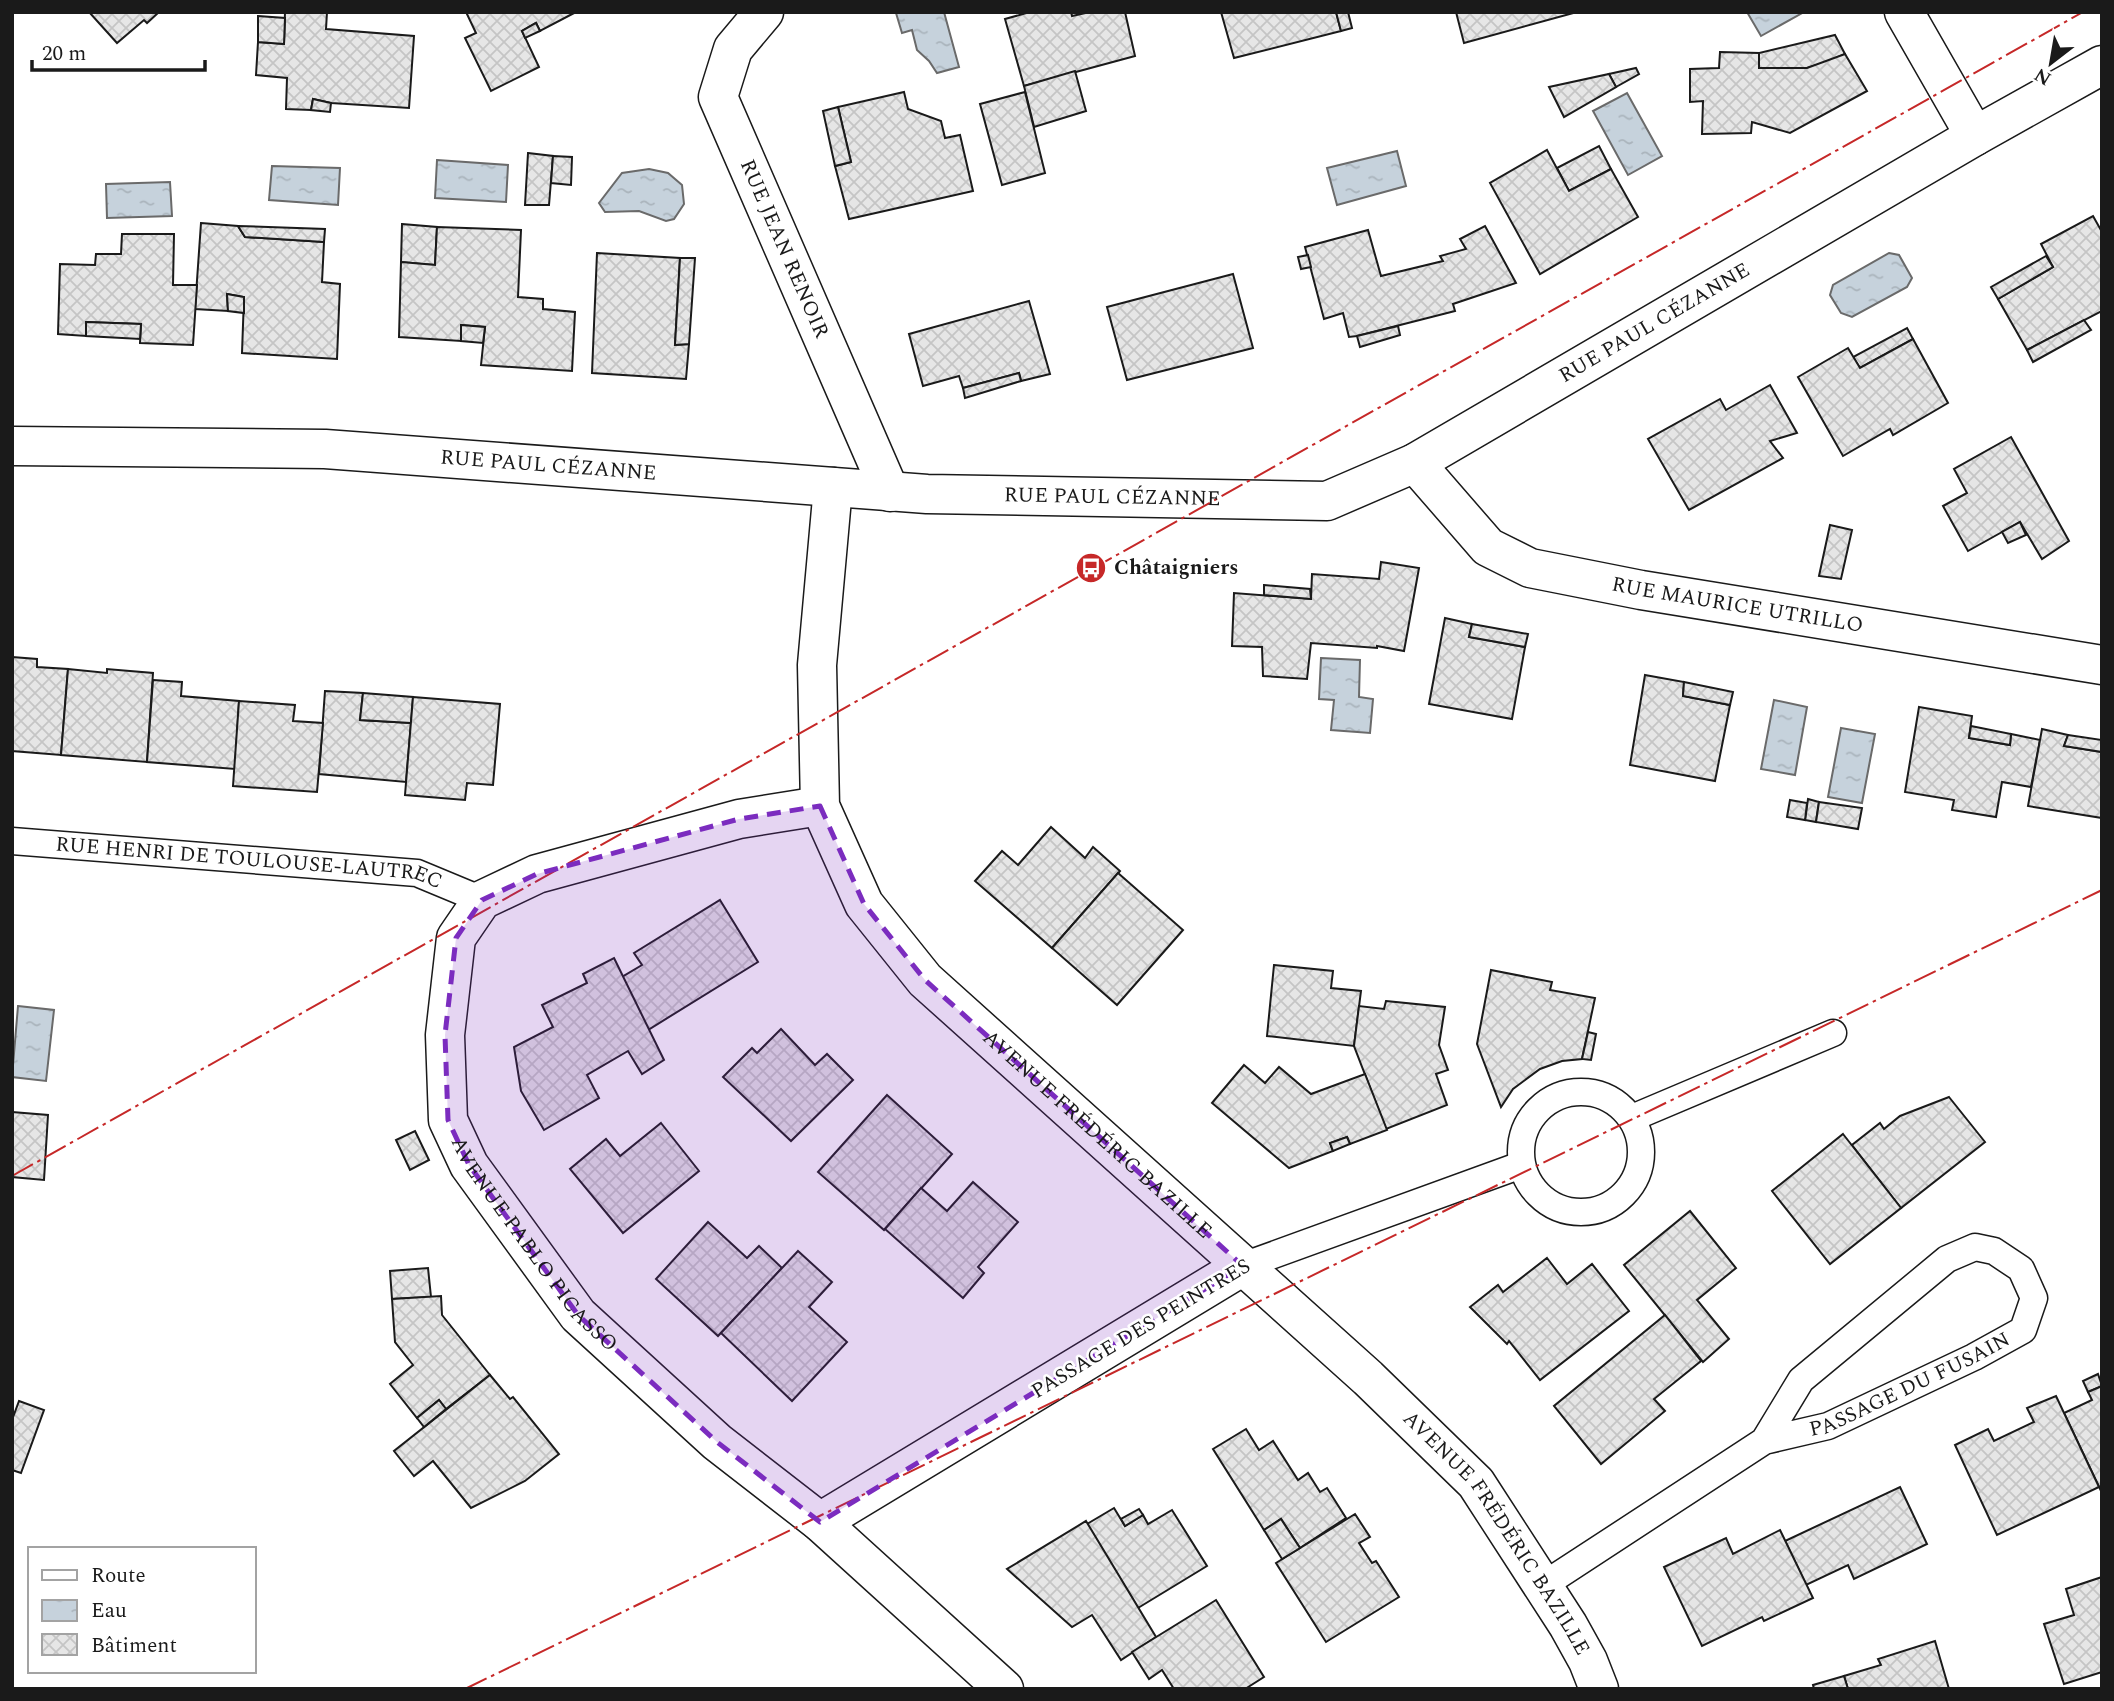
<svg xmlns="http://www.w3.org/2000/svg" width="2114" height="1701" font-family="Spectral,serif">
  <style>
    .water { fill: url(#water-ripples); stroke: #6a6a6a; stroke-width: 2 }
    .building { fill: url(#building-cross-hatch); stroke: #1a1a1a; stroke-width: 2 }
    .lines { fill: none; stroke-linecap: round; stroke-linejoin: round }
    .service-casing { stroke: #1a1a1a; stroke-width: 29 }
    .minor-casing { stroke: #1a1a1a; stroke-width: 41 }
    .service { stroke: #fff; stroke-width: 26 }
    .minor { stroke: #fff; stroke-width: 38 }
    .power { stroke: #c62828; stroke-width: 2; stroke-dasharray: 24 5 3.5 5; stroke-linecap: butt }
    .marked { fill: #7b2cbf; fill-opacity: 0.2; stroke: #7b2cbf; stroke-width: 5; stroke-dasharray: 14 9; stroke-linejoin: round }
    .labels { text-anchor: middle; dominant-baseline: central; stroke-width: 5; stroke-linejoin: round; paint-order: stroke }
    .street-label { font-size: 21px; fill: #1a1a1a; stroke: #fff }
    .poi-label { font-size: 21px; font-weight: bold; fill: #1a1a1a; stroke: #fff; text-anchor: start }
  </style>
  <defs>
    <pattern id="water-ripples" width="26" height="14" patternUnits="userSpaceOnUse" patternTransform="scale(1.75)"><rect width="26" height="14" fill="#c6d2dc"/><path d="M2 4q2-2 4 0t4 0M15 11q2-2 4 0t4 0" fill="none" stroke="#aab4bc"/></pattern>
    <pattern id="building-cross-hatch" width="8" height="8" patternUnits="userSpaceOnUse" patternTransform="scale(1.75)"><rect width="8" height="8" fill="#e6e6e6"/><path d="M0 0l8 8M0 8l8-8" fill="none" stroke="#c5c5c5"/></pattern>
  </defs>
  <rect width="100%" height="100%" fill="#fff"/>
  <g class="water">
    <polygon points="944,12 959,67 937,73 929,61 917,50 912,30 902,33 896,13"/>
    <polygon points="1747,12 1804,12 1761,36"/>
    <polygon points="1627,93 1662,156 1628,175 1593,111"/>
    <polygon points="1397,151 1406,186 1337,205 1327,168"/>
    <polygon points="437,160 508,165 506,202 435,198"/>
    <polygon points="272,166 340,168 338,205 269,200"/>
    <polygon points="649,169 668,173 682,185 684,204 674,219 666,221 639,211 605,212 599,203 622,173"/>
    <polygon points="170,182 172,216 107,218 106,184"/>
    <polygon points="1889,253 1899,255 1912,278 1907,287 1852,317 1841,313 1830,295 1833,285"/>
    <polygon points="1321,658 1360,660 1359,697 1373,699 1370,733 1331,730 1334,700 1319,699"/>
    <polygon points="1774,700 1807,707 1795,775 1761,769"/>
    <polygon points="1841,728 1875,734 1862,803 1828,797"/>
    <polygon points="18,1006 54,1010 46,1081 12,1077"/>
  </g>
  <g class="building">
    <polygon points="89,12 159,12 147,23 144,20 117,43"/>
    <polygon points="285,12 327,12 326,29 414,36 409,108 331,103 313,99 311,110 286,109 287,78 256,75 258,42 284,44"/>
    <polygon points="466,12 576,12 540,31 536,23 522,31 539,67 491,91 465,38 476,33"/>
    <polygon points="1030,12 1071,12 1072,16 1090,12 1125,12 1135,56 1024,86 1005,19"/>
    <polygon points="1221,12 1336,12 1341,31 1234,58"/>
    <polygon points="1336,12 1348,12 1352,28 1341,31"/>
    <polygon points="1456,12 1577,12 1464,43"/>
    <polygon points="258,16 285,18 284,44 258,42"/>
    <polygon points="536,23 540,31 525,38 522,31"/>
    <polygon points="1835,35 1845,54 1827,62 1807,68 1759,68 1759,53"/>
    <polygon points="1720,52 1759,53 1759,68 1807,68 1845,54 1867,91 1790,133 1752,122 1751,133 1702,134 1703,101 1690,102 1690,69 1719,68"/>
    <polygon points="1636,68 1639,74 1616,87 1609,74"/>
    <polygon points="1075,71 1086,111 1034,127 1024,86"/>
    <polygon points="1609,74 1616,87 1564,117 1549,87"/>
    <polygon points="904,92 908,109 941,121 945,138 960,135 973,191 849,219 835,166 851,162 838,107"/>
    <polygon points="1025,92 1045,173 1002,185 980,104"/>
    <polygon points="313,99 331,103 330,112 311,110"/>
    <polygon points="838,107 851,162 835,166 823,111"/>
    <polygon points="1599,146 1611,169 1569,191 1557,168"/>
    <polygon points="1547,150 1569,191 1611,169 1638,217 1540,274 1490,183"/>
    <polygon points="528,153 553,156 549,205 525,205"/>
    <polygon points="553,156 572,157 571,185 551,183"/>
    <polygon points="2093,216 2102,232 2102,311 2027,350 1998,299 2053,267 2041,244"/>
    <polygon points="201,223 238,226 245,237 324,242 322,282 340,284 337,359 242,353 244,297 227,294 228,311 195,309"/>
    <polygon points="402,224 437,227 435,265 401,262"/>
    <polygon points="238,226 325,229 324,242 245,237"/>
    <polygon points="1485,226 1516,283 1453,304 1455,311 1357,336 1349,337 1343,313 1324,319 1305,247 1368,230 1381,276 1443,261 1440,256 1466,249 1460,239"/>
    <polygon points="437,227 521,230 518,297 543,299 543,309 575,312 572,371 481,365 485,327 461,325 461,341 399,337 401,262 435,265"/>
    <polygon points="122,234 174,234 173,285 197,285 193,345 140,343 141,324 86,322 86,336 58,334 60,264 95,265 96,254 121,254"/>
    <polygon points="597,253 680,258 675,345 689,344 686,379 592,373"/>
    <polygon points="1308,255 1311,267 1301,269 1298,257"/>
    <polygon points="2046,256 2053,267 1998,299 1991,287"/>
    <polygon points="680,258 695,258 689,344 675,345"/>
    <polygon points="1233,274 1253,348 1127,380 1107,307"/>
    <polygon points="227,294 244,297 244,313 228,311"/>
    <polygon points="1029,301 1050,374 1021,381 1019,373 963,388 959,376 923,386 909,334"/>
    <polygon points="2084,320 2091,330 2033,362 2027,350"/>
    <polygon points="86,322 141,324 140,339 86,336"/>
    <polygon points="461,325 485,327 483,343 461,341"/>
    <polygon points="1398,326 1400,335 1360,347 1357,336"/>
    <polygon points="1907,328 1913,339 1860,368 1853,357"/>
    <polygon points="1913,339 1948,403 1893,435 1890,429 1843,456 1798,377 1848,348 1860,368"/>
    <polygon points="1019,373 1021,381 965,398 963,388"/>
    <polygon points="1770,385 1797,433 1770,441 1783,458 1689,510 1648,439 1720,399 1726,410"/>
    <polygon points="2011,437 2069,541 2042,559 2020,522 1968,551 1943,506 1967,493 1954,469"/>
    <polygon points="2020,522 2026,535 2008,543 2002,532"/>
    <polygon points="1830,525 1852,530 1841,579 1819,576"/>
    <polygon points="1381,562 1419,568 1404,651 1377,646 1377,648 1311,643 1307,679 1263,676 1262,647 1232,646 1234,593 1311,599 1312,574 1379,579"/>
    <polygon points="1264,585 1310,589 1311,599 1264,595"/>
    <polygon points="1445,618 1472,624 1469,637 1525,647 1512,719 1429,704"/>
    <polygon points="1472,624 1528,634 1525,647 1469,637"/>
    <polygon points="12,657 37,659 37,667 68,669 61,755 12,751"/>
    <polygon points="68,669 107,673 107,669 153,673 147,762 61,755"/>
    <polygon points="1645,675 1684,682 1683,696 1730,705 1715,781 1630,765"/>
    <polygon points="153,680 182,682 181,696 239,701 235,769 147,762"/>
    <polygon points="1684,682 1733,692 1730,705 1683,696"/>
    <polygon points="325,691 363,693 360,720 411,723 406,782 319,774"/>
    <polygon points="363,693 413,697 411,723 360,720"/>
    <polygon points="413,697 500,704 493,785 467,783 465,800 405,795"/>
    <polygon points="239,701 295,705 293,721 323,723 317,792 233,786"/>
    <polygon points="1919,707 1972,716 1969,738 2010,745 2011,734 2040,740 2031,787 2002,782 1996,817 1952,810 1954,800 1905,792"/>
    <polygon points="1971,726 2011,734 2010,745 1969,738"/>
    <polygon points="2042,729 2068,735 2064,746 2102,752 2102,818 2028,806"/>
    <polygon points="2068,735 2102,740 2102,752 2064,746"/>
    <polygon points="1808,799 1819,802 1816,822 1805,820"/>
    <polygon points="1790,800 1807,803 1805,820 1787,817"/>
    <polygon points="1819,802 1862,808 1858,829 1816,822"/>
    <polygon points="1051,827 1085,858 1093,847 1120,871 1052,948 975,881 1002,851 1018,865"/>
    <polygon points="1118,873 1183,930 1117,1005 1052,948"/>
    <polygon points="720,900 758,962 648,1030 622,977 642,965 634,953"/>
    <polygon points="614,958 664,1060 642,1074 628,1051 587,1075 599,1098 544,1130 521,1091 514,1047 553,1027 542,1005 587,983 583,974"/>
    <polygon points="1274,965 1333,971 1331,988 1361,991 1354,1046 1267,1036"/>
    <polygon points="1491,970 1552,982 1550,990 1595,998 1582,1059 1562,1061 1540,1069 1513,1089 1501,1107 1477,1044"/>
    <polygon points="1386,1001 1445,1007 1439,1045 1448,1070 1436,1074 1447,1105 1386,1129 1354,1046 1359,1006 1384,1009"/>
    <polygon points="781,1029 815,1065 827,1054 853,1080 791,1141 723,1077 752,1048 757,1053"/>
    <polygon points="1588,1032 1596,1034 1591,1060 1582,1059"/>
    <polygon points="1244,1065 1265,1083 1279,1067 1311,1094 1365,1074 1387,1130 1350,1144 1347,1137 1330,1143 1333,1151 1289,1168 1212,1103"/>
    <polygon points="887,1095 952,1154 884,1230 818,1172"/>
    <polygon points="1949,1097 1985,1142 1901,1208 1852,1145 1880,1123 1884,1129 1900,1116"/>
    <polygon points="12,1112 48,1115 44,1180 12,1177"/>
    <polygon points="661,1123 699,1171 623,1233 570,1169 606,1139 620,1156"/>
    <polygon points="415,1131 429,1160 410,1170 396,1140"/>
    <polygon points="1843,1134 1901,1208 1830,1264 1772,1191"/>
    <polygon points="1347,1137 1350,1144 1333,1151 1330,1143"/>
    <polygon points="973,1182 1018,1222 978,1267 984,1273 963,1298 885,1229 921,1188 947,1211"/>
    <polygon points="1690,1211 1736,1268 1697,1300 1729,1339 1703,1362 1624,1265"/>
    <polygon points="708,1222 747,1258 759,1246 782,1268 718,1336 656,1279"/>
    <polygon points="798,1251 832,1282 809,1307 847,1342 792,1401 721,1333"/>
    <polygon points="1547,1258 1567,1284 1592,1264 1629,1311 1540,1380 1509,1341 1507,1344 1470,1307 1498,1285 1503,1292"/>
    <polygon points="428,1268 431,1297 392,1299 390,1271"/>
    <polygon points="441,1296 442,1315 490,1375 446,1409 439,1400 417,1418 390,1384 413,1365 395,1342 392,1299"/>
    <polygon points="1665,1315 1701,1361 1654,1399 1665,1411 1601,1464 1554,1406"/>
    <polygon points="2098,1374 2102,1386 2088,1392 2083,1381"/>
    <polygon points="490,1375 510,1399 513,1397 559,1454 525,1481 471,1508 433,1461 414,1476 394,1451"/>
    <polygon points="2102,1386 2102,1491 2101,1491 2064,1413 2092,1400 2088,1392"/>
    <polygon points="2056,1396 2099,1487 1997,1535 1955,1445 1988,1429 1994,1441 2034,1422 2027,1408"/>
    <polygon points="439,1400 446,1409 424,1427 417,1418"/>
    <polygon points="19,1401 44,1410 21,1473 12,1470 12,1420"/>
    <polygon points="1246,1429 1259,1450 1273,1441 1298,1480 1308,1473 1320,1492 1327,1488 1346,1518 1300,1548 1281,1519 1264,1530 1213,1449"/>
    <polygon points="1900,1487 1927,1544 1854,1579 1848,1565 1806,1585 1785,1541"/>
    <polygon points="1114,1508 1125,1526 1143,1515 1148,1524 1172,1510 1207,1566 1138,1608 1087,1524"/>
    <polygon points="1139,1509 1143,1515 1125,1526 1121,1519"/>
    <polygon points="1355,1514 1370,1537 1359,1543 1372,1563 1376,1561 1399,1597 1326,1642 1276,1563"/>
    <polygon points="1281,1519 1300,1548 1282,1559 1264,1530"/>
    <polygon points="1086,1521 1156,1637 1121,1660 1092,1615 1072,1627 1007,1569"/>
    <polygon points="1780,1530 1813,1598 1764,1621 1762,1617 1702,1646 1664,1567 1726,1538 1733,1554"/>
    <polygon points="2102,1577 2102,1672 2064,1684 2044,1624 2074,1615 2066,1589"/>
    <polygon points="1216,1600 1264,1677 1245,1689 1174,1689 1162,1670 1149,1679 1132,1652"/>
    <polygon points="1935,1641 1949,1689 1848,1689 1844,1676 1881,1665 1878,1659"/>
    <polygon points="1844,1676 1848,1689 1814,1689 1813,1685"/>
  </g>
  <g class="lines">
    <g class="service-casing">
      <g id="service">
        <path id="s1" d="M12,841L417,873L482,900"/>
        <circle cx="1581" cy="1152" r="60"/>
        <polyline points="1632,1118 1833,1033"/>
        <polyline points="1243,1266 1521,1165"/>
        <path id="s2" d="M1542,1586L1764,1441L1828,1426L1974,1357L2023,1330L2034,1298L2021,1269L1994,1251L1975,1247L1947,1259L1801,1380L1764,1441"/>
      </g>
    </g>
    <g class="minor-casing">
      <g id="minor">
        <path id="s3" d="M764,12L733,49L718,97L890,492"/>
        <polyline points="1904,12 1975,136"/>
        <path id="s4" d="M12,446L325,449L927,494L1327,501L1415,463L1975,136L2102,65"/>
        <path id="s5" d="M1415,463L1488,547L1530,568L1641,590L2102,665"/>
        <path id="s6" d="M833,487L817,665L820,806L864,904L925,980L1368,1378L1476,1483L1568,1625L1588,1661L1599,1689"/>
        <path id="s7" d="M820,806L739,819L537,874L482,900L456,938L445,1035L448,1120L469,1165L578,1315L717,1442L820,1522L1004,1689"/>
        <polyline points="820,1522 1243,1266"/>
      </g>
    </g>
    <use href="#service" class="service"/>
    <use href="#minor" class="minor"/>
    <g class="power">
      <polyline points="12,1176 2083,12"/>
      <polyline points="465,1689 2102,890"/>
    </g>
  </g>
  <path class="marked" d="M820,806L864,904L925,980L1243,1266L820,1522L717,1442L578,1315L469,1165L448,1120L445,1035L456,938L482,900L537,874L739,819Z"/>
  <defs>
    <g id="bus-disc" transform="scale(1.575)"><circle r="9.5" fill="#c62828" stroke="#fff"/><path d="M-5-6H5V4H4V6H2V4H-2V6H-4V4H-5ZM-3.5-4V0h7V-4ZM-3.5 1.2v1.5H-2V1.2ZM2 1.2v1.5H3.5V1.2Z" fill="#fff"/></g>
  </defs>
  <g fill-rule="evenodd">
    <use href="#bus-disc" x="1091" y="568"/>
  </g>
  <g class="labels">
    <g class="street-label">
      <text stroke="none"><textPath href="#s3" startOffset="264">RUE JEAN RENOIR</textPath></text>
      <text stroke="none"><textPath href="#s4" startOffset="1690">RUE PAUL CÉZANNE</textPath></text>
      <text stroke="none"><textPath href="#s4" startOffset="537">RUE PAUL CÉZANNE</textPath></text>
      <text stroke="none"><textPath href="#s4" startOffset="1102">RUE PAUL CÉZANNE</textPath></text>
      <text stroke="none"><textPath href="#s5" startOffset="369">RUE MAURICE UTRILLO</textPath></text>
      <text stroke="none"><textPath href="#s1" startOffset="238">RUE HENRI DE TOULOUSE-LAUTREC</textPath></text>
      <text stroke="none"><textPath href="#s6" startOffset="756">AVENUE FRÉDÉRIC BAZILLE</textPath></text>
      <text stroke="none"><textPath href="#s7" startOffset="733">AVENUE PABLO PICASSO</textPath></text>
      <text transform="translate(1141 1329) rotate(-31)">PASSAGE DES PEINTRES</text>
      <text stroke="none"><textPath href="#s2" startOffset="422">PASSAGE DU FUSAIN</textPath></text>
      <text stroke="none"><textPath href="#s6" startOffset="1323">AVENUE FRÉDÉRIC BAZILLE</textPath></text>
    </g>
    <g class="poi-label">
      <text x="1114" y="568">Châtaigniers</text>
    </g>
  </g>
  <rect width="2114" height="1701" fill="none" stroke="#1a1a1a" stroke-width="28"/>
  <rect x="28" y="1547" width="228" height="126" fill="#ffffff" stroke="#a3a3a3" stroke-width="2"/>
  <rect x="42" y="1570" width="35" height="10" fill="#ffffff" stroke="#a3a3a3" stroke-width="2"/>
  <text x="91" y="1582" font-size="21" fill="#1a1a1a">Route</text>
  <rect x="42" y="1600" width="35" height="21" fill="url(#water-ripples)" stroke="#a3a3a3" stroke-width="2"/>
  <text x="91" y="1617" font-size="21" fill="#1a1a1a">Eau</text>
  <rect x="42" y="1634" width="35" height="21" fill="url(#building-cross-hatch)" stroke="#a3a3a3" stroke-width="2"/>
  <text x="91" y="1652" font-size="21" fill="#1a1a1a">Bâtiment</text>
  <g transform="translate(2051 63) rotate(211)" stroke="#ffffff" stroke-width="5" paint-order="stroke">
  <path d="M0-5L12 26L0 18L-12 26Z" fill="#1a1a1a"/>
  <text y="-10" font-size="19" font-weight="bold" text-anchor="middle" fill="#1a1a1a">N</text>
  </g>
  <path d="M32 60v10h173v-10" fill="none" stroke="#1a1a1a" stroke-width="3.5"/>
  <text x="42" y="60" font-size="21" fill="#1a1a1a" stroke="#ffffff" stroke-width="5" paint-order="stroke">20 m</text>
</svg>
